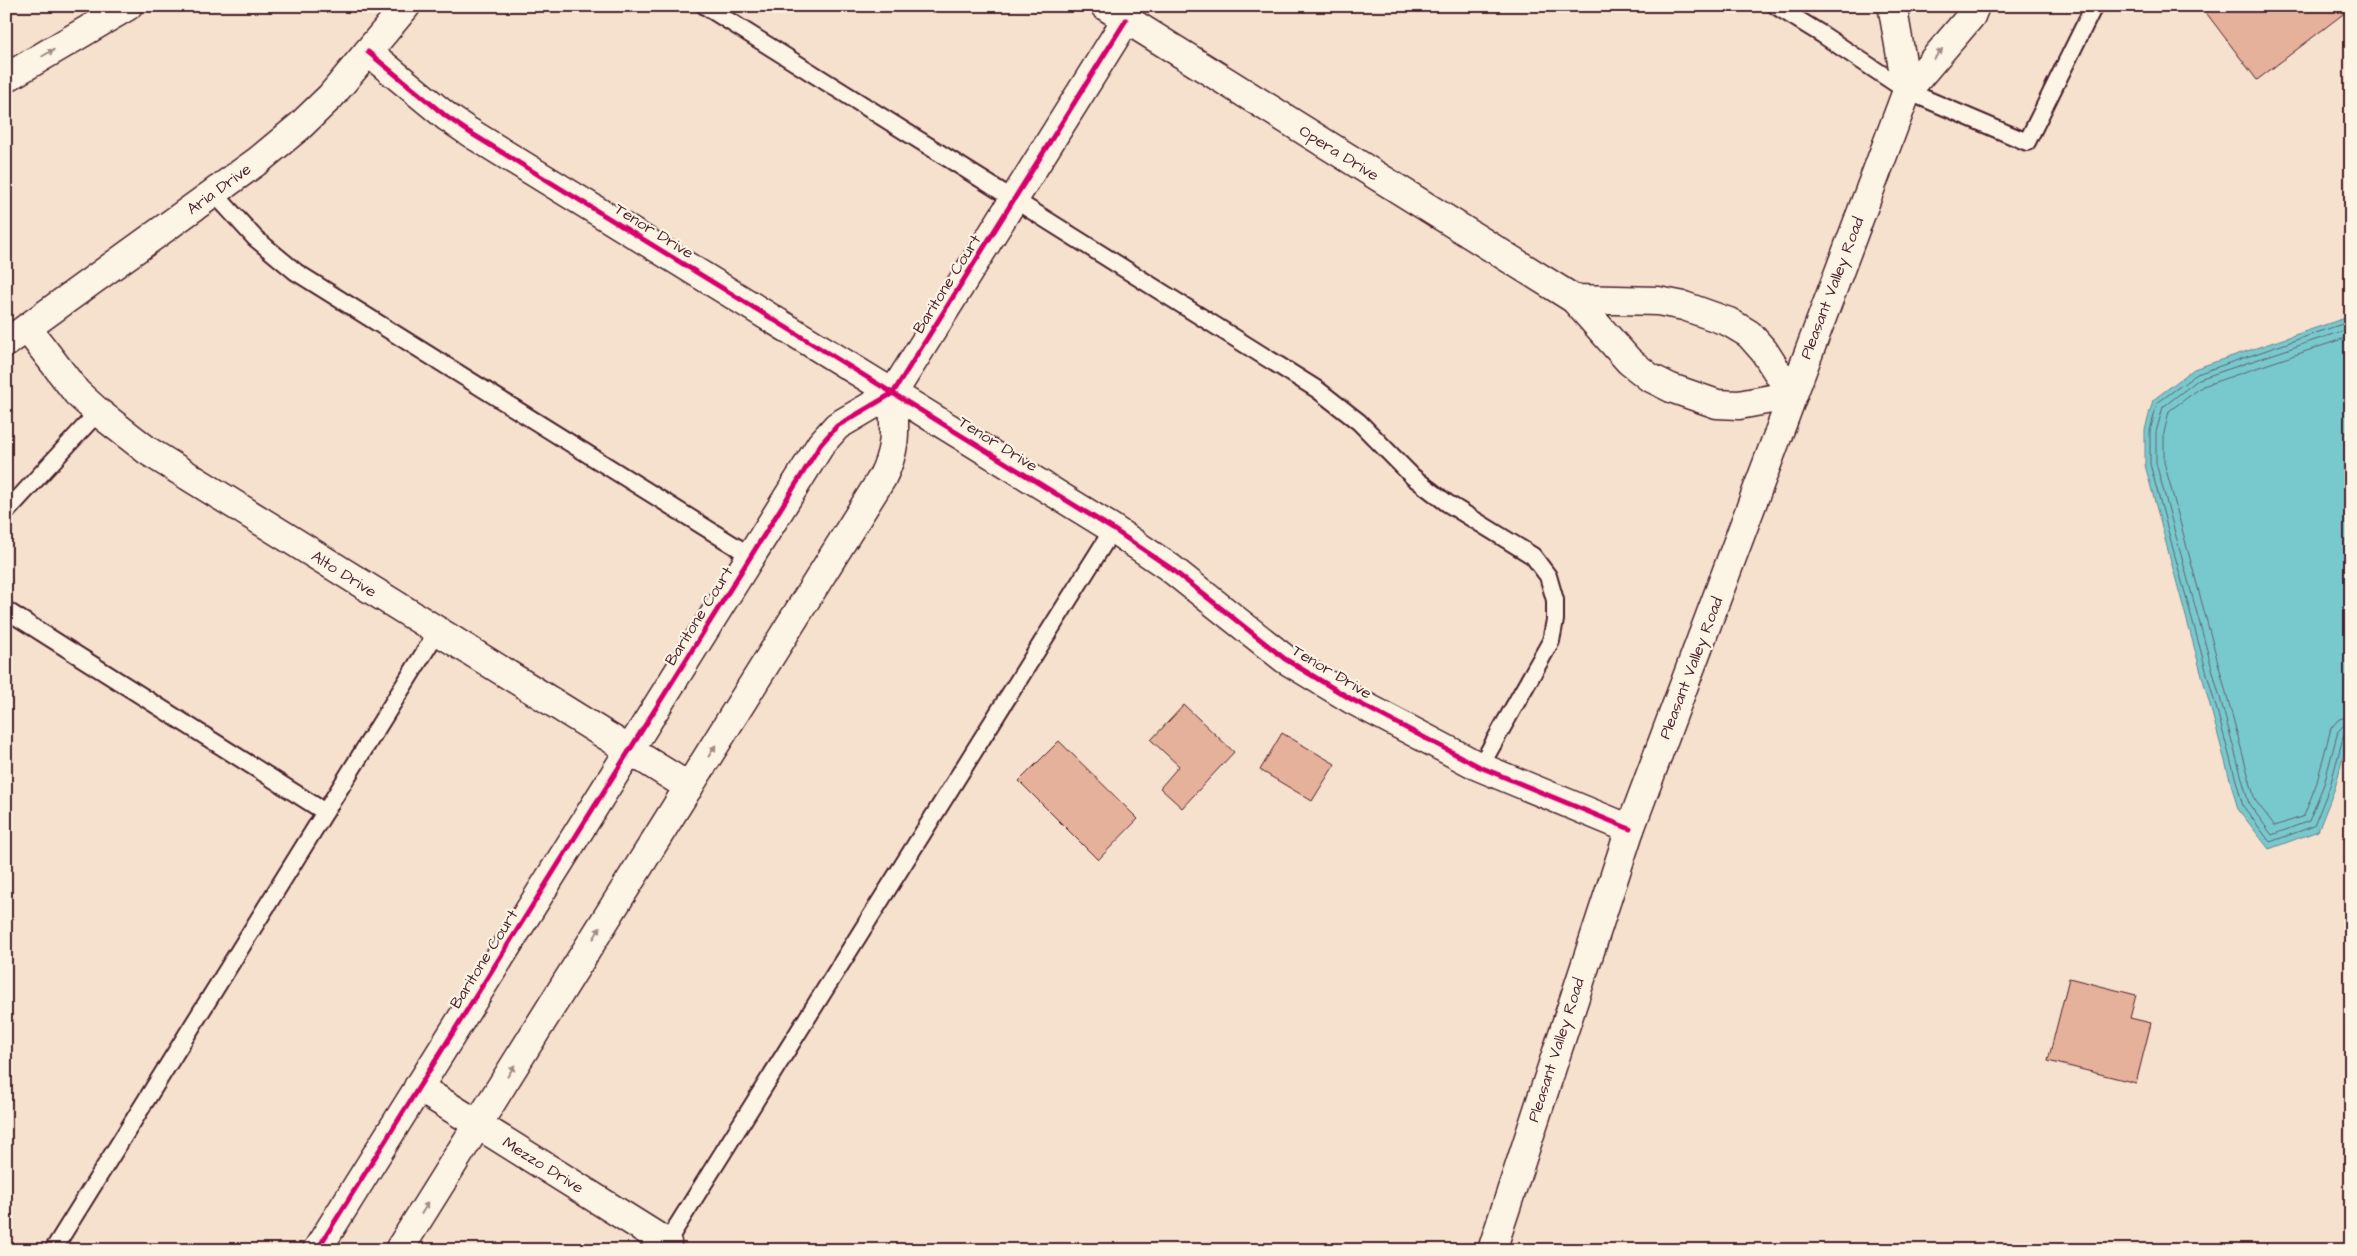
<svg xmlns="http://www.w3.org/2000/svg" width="2357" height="1256" font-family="'Architects Daughter',sans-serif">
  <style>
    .water { fill: #78c9ce; stroke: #66858d }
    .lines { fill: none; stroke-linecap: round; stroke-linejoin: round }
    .shore { stroke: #5c636c; stroke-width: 1 }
    .building { fill: #e6b19a; stroke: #4a1f2b }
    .lane-casing { stroke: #4a1f2b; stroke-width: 20 }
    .street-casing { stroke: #4a1f2b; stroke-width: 31 }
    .secondary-casing { stroke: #4a1f2b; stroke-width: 31 }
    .highway-casing { stroke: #4a1f2b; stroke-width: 31 }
    .lane { stroke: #fcf5e5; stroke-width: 16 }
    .street { stroke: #fcf5e5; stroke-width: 28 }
    .secondary { stroke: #fcf5e5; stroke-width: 28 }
    .highway { stroke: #fcf5e5; stroke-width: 28 }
    .cycleway-casing { stroke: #fcf5e5; stroke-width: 8 }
    .cycleway { stroke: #d6006c; stroke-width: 5 }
    .oneway { fill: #a38a88 }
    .labels { text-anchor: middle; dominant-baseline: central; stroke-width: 4.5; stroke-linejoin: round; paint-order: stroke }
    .street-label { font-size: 16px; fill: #4a1f2b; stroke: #fcf5e5 }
  </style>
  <rect width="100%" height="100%" fill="#f5e1ce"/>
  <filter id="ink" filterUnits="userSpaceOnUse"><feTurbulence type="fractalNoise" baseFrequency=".02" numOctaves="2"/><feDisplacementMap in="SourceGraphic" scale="10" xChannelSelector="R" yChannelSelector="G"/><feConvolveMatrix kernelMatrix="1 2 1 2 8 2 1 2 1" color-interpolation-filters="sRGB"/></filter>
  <g filter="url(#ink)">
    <polygon class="water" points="2351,316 2351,726 2335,788 2318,831 2269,849 2238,809 2145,465 2145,430 2153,400 2194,369"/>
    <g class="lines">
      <g class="shore">
        <polyline points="2351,321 2197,374 2157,403 2150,431 2150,464 2243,806 2270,842 2314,826 2330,786 2344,734 2351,730"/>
        <polyline points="2351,328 2199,379 2163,407 2156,432 2156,463 2249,804 2272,835 2309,821 2324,784 2338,731 2343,726 2351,724"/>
        <polyline points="2351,336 2203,386 2169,411 2164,433 2164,462 2255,800 2275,826 2304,816 2317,782 2331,728 2339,719 2351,716"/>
      </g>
    </g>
    <g class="building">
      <polygon points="2201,6 2351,6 2351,8 2257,80"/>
      <polygon points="1184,705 1234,752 1182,808 1160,788 1179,766 1151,740"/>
      <polygon points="1282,733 1335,764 1312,801 1260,770"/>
      <polygon points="1059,741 1138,819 1098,860 1019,781"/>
      <polygon points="2069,978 2136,995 2130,1018 2151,1023 2136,1083 2048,1061"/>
    </g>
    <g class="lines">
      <g class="lane-casing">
        <g id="lane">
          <polyline points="705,6 1318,390 1359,422 1413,477 1447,503 1533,556 1548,576 1555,600 1555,620 1551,641 1480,767"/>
          <polyline points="1776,6 1823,35 1907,91 2027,142 2094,6"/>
          <polyline points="214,193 255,238 296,272 751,556"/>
          <polyline points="6,512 98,412"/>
          <polyline points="6,610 325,812"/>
          <polyline points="53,1250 437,632"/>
          <polyline points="662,1250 1113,529"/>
        </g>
      </g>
      <g class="street-casing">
        <g id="street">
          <polyline points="1105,6 1574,299"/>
          <polyline points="368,52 447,117 469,132 1113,529 1169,567 1285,659 1351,699 1480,767 1630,829"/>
          <polygon points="1574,299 1658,301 1684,306 1729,322 1749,334 1764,351 1792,395 1739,405 1717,404 1671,388 1649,377 1629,361"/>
          <polyline points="27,328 77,393 98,412 148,451 689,787"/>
          <polyline points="6,343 259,160 300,126 331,96 406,6"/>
          <polyline points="418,1087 667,1243"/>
          <polyline points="317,1250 821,444 837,426 893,393 1126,20"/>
          <path d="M399,1250L882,478C898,446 894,428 893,393"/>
        </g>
      </g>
      <g class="secondary-casing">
        <g id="secondary">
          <polyline points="1894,6 1893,10 1907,91"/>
          <polyline points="1492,1250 1630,829 1907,91 1971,16 1975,6"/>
        </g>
      </g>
      <g class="highway-casing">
        <polyline id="highway" points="6,78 128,6"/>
      </g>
      <use href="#lane" class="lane"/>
      <use href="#street" class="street"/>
      <use href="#secondary" class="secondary"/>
      <use href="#highway" class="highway"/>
      <g class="cycleway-casing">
        <g id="cycleway">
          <polyline points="368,52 447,117 469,132 1113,529 1169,567 1285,659 1351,699 1480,767 1630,829"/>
          <polyline points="317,1250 821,444 837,426 893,393 1126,20"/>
        </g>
      </g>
      <use href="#cycleway" class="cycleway"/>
    </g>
    <defs><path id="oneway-solid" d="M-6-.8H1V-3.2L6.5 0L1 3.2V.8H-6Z" transform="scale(1.25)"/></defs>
    <g class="oneway">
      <use href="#oneway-solid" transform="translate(48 53) rotate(-30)"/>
      <use href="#oneway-solid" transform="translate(1938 54) rotate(-50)"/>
      <use href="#oneway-solid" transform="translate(712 751) rotate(-58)"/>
      <use href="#oneway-solid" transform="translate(597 933) rotate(-58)"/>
      <use href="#oneway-solid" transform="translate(511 1071) rotate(-58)"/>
      <use href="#oneway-solid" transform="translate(425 1208) rotate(-58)"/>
    </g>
  </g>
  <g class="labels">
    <g class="street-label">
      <text transform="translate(1339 153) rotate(32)">Opera Drive</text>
      <text transform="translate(219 189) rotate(-36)">Aria Drive</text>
      <text transform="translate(654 231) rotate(32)">Tenor Drive</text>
      <text transform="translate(947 284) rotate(-58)">Baritone Court</text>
      <text transform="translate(1832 288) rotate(-69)">Pleasant Valley Road</text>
      <text transform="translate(998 444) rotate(32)">Tenor Drive</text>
      <text transform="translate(344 574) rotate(32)">Alto Drive</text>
      <text transform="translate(699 616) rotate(-58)">Baritone Court</text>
      <text transform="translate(1691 668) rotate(-69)">Pleasant Valley Road</text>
      <text transform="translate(1332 672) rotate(31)">Tenor Drive</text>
      <text transform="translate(484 959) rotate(-58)">Baritone Court</text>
      <text transform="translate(1556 1050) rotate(-72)">Pleasant Valley Road</text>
      <text transform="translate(543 1165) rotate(32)">Mezzo Drive</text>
    </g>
  </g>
  <rect width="2357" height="1256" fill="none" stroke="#fcf5e5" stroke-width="25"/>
  <rect x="12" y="12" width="2332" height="1231" fill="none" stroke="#4a1f2b" stroke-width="2" filter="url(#ink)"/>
</svg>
